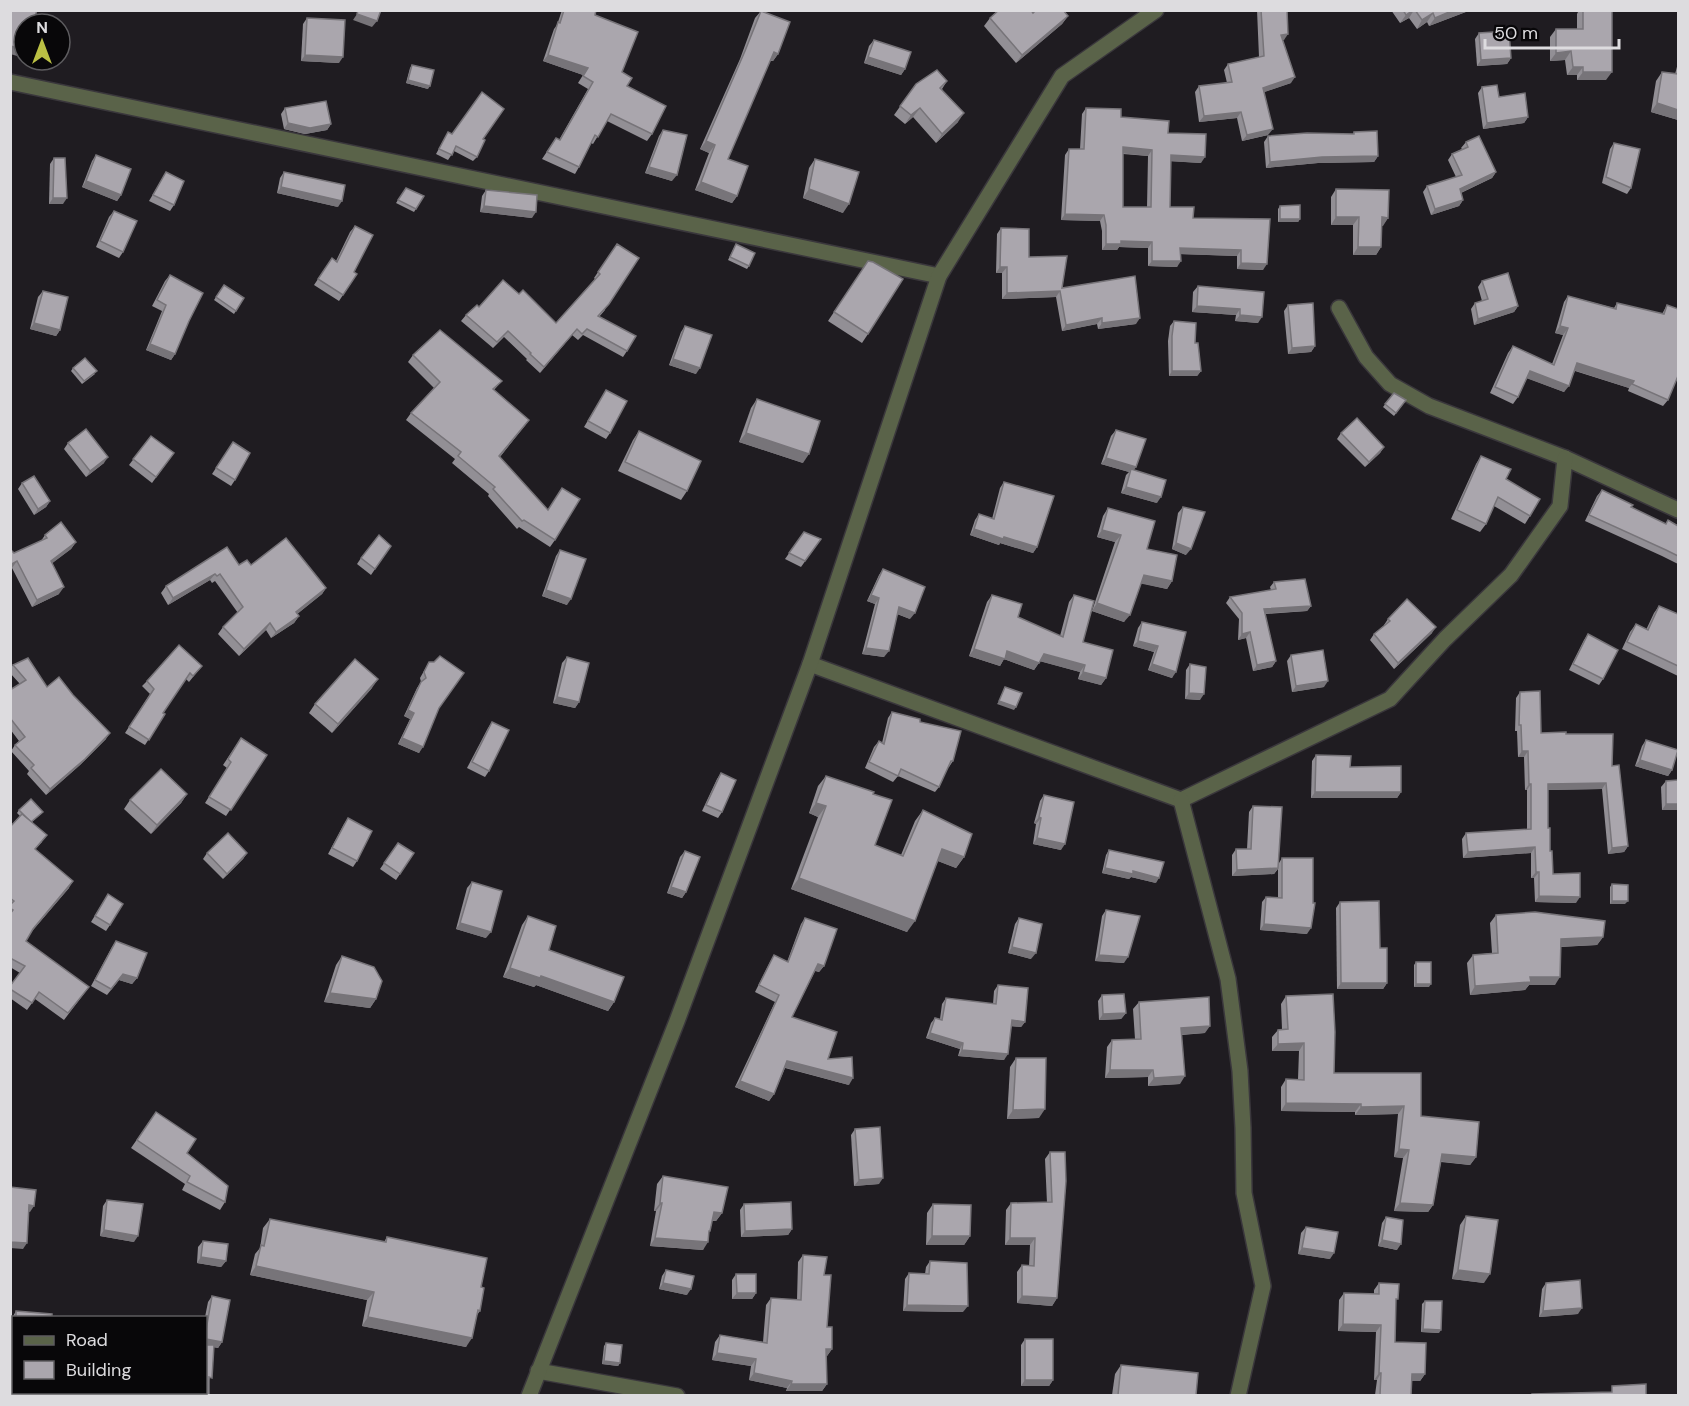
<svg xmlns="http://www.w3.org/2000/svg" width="1689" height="1406" font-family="'DM Sans',sans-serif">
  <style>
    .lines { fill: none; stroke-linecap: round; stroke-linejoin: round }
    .street-casing { stroke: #3a373c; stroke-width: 18 }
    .street { stroke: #5a6349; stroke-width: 15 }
    .wall { fill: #928f95; fill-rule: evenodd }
    .shaded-wall { fill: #777479 }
    .building { fill: #aaa6ad; stroke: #777479; stroke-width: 1.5; fill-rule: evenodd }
  </style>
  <rect width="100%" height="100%" fill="#1f1c21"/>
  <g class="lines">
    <g class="street-casing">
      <g id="street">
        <polyline points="10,82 939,276"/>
        <polyline points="1339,308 1366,357 1390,384 1429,406 1565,458 1678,510"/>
        <polyline points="810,664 1181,800 1390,699 1445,639 1511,575 1560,506 1565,458"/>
        <polyline points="1181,800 1228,979 1240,1071 1243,1128 1244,1193 1263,1286 1238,1396"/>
        <polyline points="538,1371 677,1396"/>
        <polyline points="529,1396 677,1021 810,664 939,276 1062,76 1156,10"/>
      </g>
    </g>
    <use href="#street" class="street"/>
  </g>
  <g class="wall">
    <polygon points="562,10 596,10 595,15 627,86 652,134 647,141 607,121 593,144 591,143 579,167 575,174 542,159 556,138 559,140 588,89 578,83 583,75 543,61 554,29 557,25"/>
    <polygon points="1257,10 1287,10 1284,40 1282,40 1291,83 1264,92 1268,135 1242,141 1237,118 1199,122 1195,92 1199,86 1227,83 1224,70 1228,64 1259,57"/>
    <polygon points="1391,10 1471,10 1429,26 1427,22 1417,29 1409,18 1400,23"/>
    <polygon points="1579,10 1612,10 1606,80 1577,80 1577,75 1567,75 1565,60 1550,61 1550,37 1556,29 1577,29 1577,14"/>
    <polygon points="761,11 778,54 773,61 770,61 728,159 737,196 732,203 695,190 709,153 700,149 740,59 755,18"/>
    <polygon points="1033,13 1068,16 1062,24 1016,63 984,26 990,18"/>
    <polygon points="307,18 339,63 301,61 303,24"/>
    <polygon points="1479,33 1511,58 1507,64 1477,66 1475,39"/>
    <polygon points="874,40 905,69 901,75 864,63 869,46"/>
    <polygon points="1678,63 1678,120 1651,112 1656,81 1662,72 1675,74"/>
    <polygon points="412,65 428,89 406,83 410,68"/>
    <polygon points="947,81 942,89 958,122 936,143 913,117 905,124 894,115 916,84"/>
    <polygon points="1482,87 1499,97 1528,117 1524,123 1483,129 1478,93"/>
    <polygon points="285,108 331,124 327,130 305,134 284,129 281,114"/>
    <path d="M1086,108L1121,117L1168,133L1201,163L1170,161V207L1193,218L1270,219L1263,270L1237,269V256L1181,254L1177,267L1148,266V248L1119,247L1117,250H1102V231L1100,221L1061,220L1065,155L1069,149H1080L1082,114ZM1123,154L1148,156L1147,207H1123Z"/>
    <polygon points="663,130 672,181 645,173 659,136"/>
    <polygon points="448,132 452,134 483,139 477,157 473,161 454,151 448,160 436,154"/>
    <polygon points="1354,132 1378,156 1374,162 1318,163 1266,168 1264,142 1268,136 1353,134"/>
    <polygon points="1466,142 1496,172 1492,178 1461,193 1463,200 1459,206 1431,215 1423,192 1427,186 1456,177 1448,160 1452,154 1462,149 1461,148"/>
    <polygon points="1614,143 1631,188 1627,194 1602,183 1610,149"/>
    <polygon points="96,155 121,195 117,201 82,187 92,161"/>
    <polygon points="54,158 63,204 49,204 50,164"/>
    <polygon points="815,159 843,213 803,198 809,168"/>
    <polygon points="166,172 174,205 170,211 149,201"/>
    <polygon points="284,172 338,207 277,193 280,178"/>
    <polygon points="406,188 424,196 414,212 396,203"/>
    <polygon points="1336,189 1388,218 1382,226 1381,247 1376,255 1353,255 1353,225 1331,225 1331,197"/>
    <polygon points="486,190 532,218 480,212 482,196"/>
    <polygon points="1280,206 1300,219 1298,222 1278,222 1278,209"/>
    <polygon points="114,211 123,252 119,258 96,247 109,217"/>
    <polygon points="355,226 354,272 357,274 339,301 314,285 332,258 336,261 350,232"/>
    <polygon points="1001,228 1029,257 1062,288 1136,324 1098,329 1097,324 1062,331 1056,297 1002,299 1002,273 996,273 997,234"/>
    <polygon points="617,244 605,310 599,317 627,351 623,357 583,335 578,340 572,335 540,373 526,360 527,359 504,337 493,348 461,321 466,315 479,307 519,294 556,323 595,279 594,278"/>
    <polygon points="736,244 749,266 747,269 728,260"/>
    <polygon points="868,261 868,334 862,343 828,321"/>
    <polygon points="170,275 189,321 175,354 171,360 146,350 162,311 152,306 165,281"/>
    <polygon points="1482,281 1518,306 1514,312 1474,325 1471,309 1475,303 1482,301 1478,287"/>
    <polygon points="224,285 244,298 234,314 214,300"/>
    <polygon points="1198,286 1264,292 1258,323 1235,321 1236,315 1192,312 1193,292"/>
    <polygon points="43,291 60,330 56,336 30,329 38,297"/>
    <polygon points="1568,296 1614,308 1617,303 1662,314 1667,305 1668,400 1663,406 1628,391 1629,388 1575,371 1564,392 1527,378 1518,397 1513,404 1490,393 1508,353 1513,346 1552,364 1563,335 1555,333 1564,302"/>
    <polygon points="1288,305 1315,346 1311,352 1288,354 1284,311"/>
    <polygon points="1174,321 1195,343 1201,371 1197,376 1169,376 1168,341 1170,326"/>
    <polygon points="685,326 696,374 669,365 681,332"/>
    <polygon points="413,355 502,381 494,390 529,420 500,457 555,540 550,547 519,527 517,529 488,496 489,494 452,463 455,459 406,420 411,413 434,388 408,362"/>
    <polygon points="73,368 95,374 82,384 71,371"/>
    <polygon points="606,390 610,433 606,439 584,427"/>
    <polygon points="1394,393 1406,400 1394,416 1383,407"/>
    <polygon points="757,399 803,463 739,442 751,408"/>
    <polygon points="1116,430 1134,470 1157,503 1121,493 1126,475 1129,472 1101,464 1111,436"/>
    <polygon points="639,431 687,491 681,500 618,471 633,440"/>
    <polygon points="1341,433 1384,447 1380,453 1365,467 1337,439"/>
    <polygon points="151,436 174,453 152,483 129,465"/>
    <polygon points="233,442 235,480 231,486 212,474"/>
    <polygon points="68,443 104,463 86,477 64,449"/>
    <polygon points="1481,456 1530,516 1525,524 1494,506 1486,524 1480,532 1451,519 1476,464"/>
    <polygon points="1004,482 1037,547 1033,553 1000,543 999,545 970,535 975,520 979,514 992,519 1000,488"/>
    <polygon points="22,483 50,501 46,507 34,515 18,489"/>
    <polygon points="1602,490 1631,507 1665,524 1668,520 1678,526 1678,564 1662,556 1585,521 1597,496"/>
    <polygon points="1183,507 1186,555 1172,549 1178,513"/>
    <polygon points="1108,508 1147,549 1172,581 1167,589 1141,583 1124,622 1092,611 1115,542 1097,537 1103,516"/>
    <polygon points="804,532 821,539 801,567 785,559"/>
    <polygon points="45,535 76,542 71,549 52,563 59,594 32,607 12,568 10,569 10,549 14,553 41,541"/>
    <polygon points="391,546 371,575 357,564 361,558"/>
    <polygon points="560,550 567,605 542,596 556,556"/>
    <polygon points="239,565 251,565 326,588 322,594 297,614 299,616 294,623 271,638 266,630 239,656 218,634 223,627 238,613 215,581 212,583 210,580 168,605 161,593 166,586"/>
    <polygon points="883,569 910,619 897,614 884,657 862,654 875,604 867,601 879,575"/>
    <polygon points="1274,582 1311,606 1307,611 1265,614 1276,661 1272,667 1253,671 1246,638 1238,640 1239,619 1226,603 1230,597 1271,590 1270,587"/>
    <polygon points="992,595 1018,617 1060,636 1069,602 1074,595 1083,642 1106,678 1101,685 1078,679 1080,672 1040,661 1034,670 1004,659 1000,666 969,656 987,602"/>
    <polygon points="1659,606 1678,614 1678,676 1622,649 1630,632 1636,624 1646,630 1654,613"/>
    <polygon points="1388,619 1432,633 1394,669 1370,640 1374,634 1385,625 1384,625"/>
    <polygon points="1142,622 1186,632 1172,678 1148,670 1154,652 1133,646 1138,628"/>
    <polygon points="1588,634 1603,679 1599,685 1569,670 1584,640"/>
    <polygon points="1291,655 1324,687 1292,692 1287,661"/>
    <polygon points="567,657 579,702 575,708 553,703 562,663"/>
    <polygon points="429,662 438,708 419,753 398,744 410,719 404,716 417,688 421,682 420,678"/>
    <polygon points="1190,664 1200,700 1185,699 1186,670"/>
    <polygon points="13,665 47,687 106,739 80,765 46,795 27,774 29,771 11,751 15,745 19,741 10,729 10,690 20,684 10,673 10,669"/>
    <polygon points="202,666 189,682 186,679 163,713 165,714 145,745 125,733 150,694 142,686 147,681"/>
    <polygon points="372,688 332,733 309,713 315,704"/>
    <polygon points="1520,692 1541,733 1566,734 1612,766 1628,846 1624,852 1608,854 1602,789 1548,790 1548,828 1550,851 1553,874 1576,903 1535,902 1534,878 1531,878 1531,853 1463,858 1462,839 1466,833 1527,829 1527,790 1525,790 1524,757 1518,757 1517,731 1515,731 1516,698"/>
    <polygon points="892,712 920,722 953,761 949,767 948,767 939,787 935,792 898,776 893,782 865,768 874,747 879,741 882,743 888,718"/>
    <polygon points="492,722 489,771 485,777 467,768 488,728"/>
    <polygon points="241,738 267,755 226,816 205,803 227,768 223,765"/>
    <polygon points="1646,740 1672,770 1668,776 1635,766 1642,746"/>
    <polygon points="1316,755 1350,767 1401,792 1397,798 1311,798 1312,761"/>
    <polygon points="721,773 722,812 718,818 702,811 717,779"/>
    <polygon points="826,776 873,794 875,845 901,855 915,821 923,810 964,857 956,868 938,861 907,932 791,889 818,817 809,813 818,786"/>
    <polygon points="1666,781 1678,810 1662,810 1661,787"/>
    <polygon points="187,794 181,803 151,834 124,809 130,800"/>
    <polygon points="1044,795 1061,850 1033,844 1036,824 1034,823 1040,801"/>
    <polygon points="1253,806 1279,863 1282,858 1307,934 1260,930 1262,902 1266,897 1278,898 1278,869 1274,874 1232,876 1232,855 1236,849 1247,849 1249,812"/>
    <polygon points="19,810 43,812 32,822 42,842 35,849 69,888 31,932 26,941 89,987 64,1020 35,999 27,1010 10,998 10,986 20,973 10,967 10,827 20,816 17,813"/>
    <polygon points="348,818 357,861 353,867 328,854 344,824"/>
    <polygon points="398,843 414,853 396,880 380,869"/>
    <polygon points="1109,850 1156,883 1131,877 1129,879 1102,873 1106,855"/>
    <polygon points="685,851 686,892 682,898 667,893 680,857"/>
    <polygon points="207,853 247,853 243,859 223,879 203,859"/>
    <polygon points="472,882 486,938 456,929 467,888"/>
    <polygon points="1612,884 1625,904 1610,904 1610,887"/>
    <polygon points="108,894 110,925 106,931 91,922"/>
    <polygon points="1340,902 1380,948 1387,983 1383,989 1337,989 1336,908"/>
    <polygon points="1106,910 1124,963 1095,961 1102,916"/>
    <polygon points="1496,915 1603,937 1597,945 1561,947 1555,985 1529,985 1525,990 1470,995 1467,963 1473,955 1492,953 1490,923"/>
    <polygon points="528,916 549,950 614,1002 608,1011 536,985 534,987 503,977 522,925"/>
    <polygon points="805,918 824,966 819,972 815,971 792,1017 828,1059 849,1085 785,1068 774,1094 769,1101 735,1087 775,1002 755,992 770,962 774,955 787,962 801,924"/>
    <polygon points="1019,918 1031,959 1008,953 1015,924"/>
    <polygon points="116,941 137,978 132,984 119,980 107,995 91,986 112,947"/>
    <polygon points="342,956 376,999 370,1008 324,1002 336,965"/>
    <polygon points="1416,962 1429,987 1414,987 1414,965"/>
    <polygon points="998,985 1025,1022 1021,1027 1011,1026 1004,1060 958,1056 960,1049 926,1038 931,1023 935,1018 940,1019 942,1004 946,998 993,1004 994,991"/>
    <polygon points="1102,995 1126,1013 1121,1019 1099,1020 1098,1001"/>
    <polygon points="1286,996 1334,1073 1421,1116 1476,1157 1470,1165 1441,1162 1433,1205 1428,1212 1394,1211 1403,1158 1394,1157 1398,1114 1355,1115 1355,1112 1281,1111 1281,1087 1286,1079 1298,1079 1299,1051 1272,1051 1272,1037 1278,1030 1282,1029 1281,1004"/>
    <polygon points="1139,1002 1205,1033 1182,1035 1180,1084 1148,1086 1148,1077 1105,1078 1107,1047 1112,1040 1135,1039 1133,1009"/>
    <polygon points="1016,1058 1039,1118 1007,1119 1010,1067"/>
    <polygon points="156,1112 225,1202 220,1210 182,1190 185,1184 131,1148"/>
    <polygon points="855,1129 879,1184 854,1186 851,1135"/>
    <polygon points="1050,1152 1057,1298 1052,1306 1017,1303 1017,1272 1022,1265 1029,1266 1030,1245 1005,1245 1006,1210 1011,1203 1047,1203 1045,1159"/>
    <polygon points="663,1176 722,1213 716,1221 712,1221 703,1250 650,1246 656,1211 654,1211 657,1184"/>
    <polygon points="107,1200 134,1242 100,1236 103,1206"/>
    <polygon points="744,1204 792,1229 788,1235 741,1237 740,1210"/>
    <polygon points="933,1204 970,1236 964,1245 926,1245 927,1213"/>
    <polygon points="1466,1216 1484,1283 1452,1279 1460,1225"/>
    <polygon points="1386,1217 1397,1250 1378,1246 1382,1223"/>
    <polygon points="270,1219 384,1242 387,1237 481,1287 480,1311 477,1315 466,1347 362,1326 367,1300 250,1275 255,1254 260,1248 263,1228"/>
    <polygon points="1306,1227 1330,1259 1298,1254 1301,1233"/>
    <polygon points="203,1241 226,1261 221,1267 197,1263 198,1247"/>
    <polygon points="803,1255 824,1275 827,1327 832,1349 827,1356 826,1356 827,1384 822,1391 786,1391 787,1388 749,1380 751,1366 712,1360 715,1342 720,1335 763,1342 766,1305 771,1298 797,1300 798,1262"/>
    <polygon points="930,1261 963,1312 903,1311 905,1279 909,1273 925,1274 926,1267"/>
    <polygon points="666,1270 687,1295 659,1289 662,1276"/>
    <polygon points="736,1274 756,1293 752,1299 732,1299 732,1280"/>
    <polygon points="1379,1283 1396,1302 1395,1342 1425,1374 1420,1381 1412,1381 1411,1395 1375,1395 1377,1380 1374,1380 1376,1332 1338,1331 1339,1300 1344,1293 1374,1294 1374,1290"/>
    <polygon points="1546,1283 1578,1314 1539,1317 1542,1289"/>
    <polygon points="212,1296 222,1342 218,1348 214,1347 209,1381 209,1395 172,1395 172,1392 206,1392 205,1317 208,1302"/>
    <polygon points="1425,1301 1439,1333 1421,1332 1422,1304"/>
    <polygon points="16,1311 52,1317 14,1317 14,1354 10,1354 10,1317 12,1318"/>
    <polygon points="1025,1339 1053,1380 1049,1386 1021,1386 1021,1345"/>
    <polygon points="606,1343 620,1363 618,1366 602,1364 604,1346"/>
    <polygon points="1121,1365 1196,1395 1112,1395 1115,1374"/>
  </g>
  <g class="shaded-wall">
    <polygon points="1413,10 1414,10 1409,18 1400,23 1406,15"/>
    <polygon points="1454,10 1471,10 1429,26 1435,18"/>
    <polygon points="1433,13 1427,22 1417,29 1422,20"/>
    <polygon points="357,14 377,21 372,27 353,20"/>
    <polygon points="1068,16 1062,24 1016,63 1022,55"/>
    <polygon points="1288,34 1284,40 1276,41 1281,35"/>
    <polygon points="10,46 24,49 24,53 21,57 10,54"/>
    <polygon points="1571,51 1565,60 1550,61 1556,53"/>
    <polygon points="774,52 778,54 773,61 769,60"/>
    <polygon points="305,55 343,57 339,63 301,61"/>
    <polygon points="548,55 588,68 583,75 543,61"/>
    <polygon points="868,57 905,69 901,75 864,63"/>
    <polygon points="1511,58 1507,64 1477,66 1481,60"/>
    <polygon points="1573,67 1583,67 1577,75 1567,75"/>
    <polygon points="1583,72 1612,72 1606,80 1577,80"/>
    <polygon points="1295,77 1291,83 1259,94 1263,88"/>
    <polygon points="408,80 430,86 428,89 406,83"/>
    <polygon points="1657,103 1678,110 1678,120 1651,112"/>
    <polygon points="920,108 913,117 905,124 911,115"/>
    <polygon points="1241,112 1237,118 1199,122 1204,116"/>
    <polygon points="964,113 958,122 936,143 942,134"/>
    <polygon points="1528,117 1524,123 1483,129 1487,123"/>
    <polygon points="288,123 331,124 327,130 305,134 284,129"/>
    <polygon points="1273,129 1268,135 1242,141 1247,135"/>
    <polygon points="706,141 715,145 709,153 700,149"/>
    <polygon points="1123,147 1152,150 1148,156 1119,153"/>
    <polygon points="1171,155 1205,157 1201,163 1166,161"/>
    <polygon points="1378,156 1374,162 1318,163 1266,168 1270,162 1322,157"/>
    <polygon points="649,167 677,175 672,181 645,173"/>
    <polygon points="1496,172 1492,178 1456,195 1460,189"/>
    <polygon points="86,181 121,195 117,201 82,187"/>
    <polygon points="701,182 737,196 732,203 695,190"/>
    <polygon points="281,187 342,201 338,207 277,193"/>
    <polygon points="809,189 849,204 843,213 803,198"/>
    <polygon points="53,198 67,198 63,204 49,204"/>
    <polygon points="1463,200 1459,206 1431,215 1435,209"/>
    <polygon points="484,206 536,212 532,218 480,212"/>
    <polygon points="1065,214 1104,215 1100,221 1061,220"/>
    <polygon points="1336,217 1359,217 1353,225 1331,225"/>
    <polygon points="1382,217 1388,218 1383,226 1376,226"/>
    <polygon points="1280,219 1300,219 1298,222 1278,222"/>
    <polygon points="1121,241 1152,242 1148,248 1119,247 1117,250 1102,250 1106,244"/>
    <polygon points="1358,247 1381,247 1376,255 1353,255"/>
    <polygon points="1180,248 1241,250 1237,256 1176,254"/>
    <polygon points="1152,261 1181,261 1177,267 1148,266"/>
    <polygon points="1241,263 1267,264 1263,270 1237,269"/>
    <polygon points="1000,267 1007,267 1002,273 996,273"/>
    <polygon points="1060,291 1056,297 1002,299 1007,293"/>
    <polygon points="1197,306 1240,309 1236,315 1192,312"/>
    <polygon points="1518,306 1514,312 1474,325 1478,319"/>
    <polygon points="1240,315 1262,317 1258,323 1235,321"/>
    <polygon points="1102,318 1097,324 1062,331 1066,325"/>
    <polygon points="1140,318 1136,324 1098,329 1102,323"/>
    <polygon points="34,323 60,330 56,336 30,329"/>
    <polygon points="1560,326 1568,328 1563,335 1555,333"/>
    <polygon points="577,329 572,335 540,373 544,367"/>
    <polygon points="150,344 175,354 171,360 146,350"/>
    <polygon points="1315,346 1311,352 1288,354 1292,348"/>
    <polygon points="673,359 700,368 696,374 669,365"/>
    <polygon points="1577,363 1634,381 1629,388 1573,370"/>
    <polygon points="1172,371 1201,371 1197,376 1169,376"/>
    <polygon points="1530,371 1569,386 1564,392 1526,378"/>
    <polygon points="529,420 524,427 494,464 499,456"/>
    <polygon points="746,433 809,454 803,463 739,442"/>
    <polygon points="1384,447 1380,453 1365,467 1369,462"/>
    <polygon points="108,457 104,463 86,477 90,471"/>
    <polygon points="1106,458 1136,467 1132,473 1131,469 1129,472 1101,464"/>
    <polygon points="1126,487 1161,497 1157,503 1121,493"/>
    <polygon points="50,501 46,507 34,515 38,509"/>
    <polygon points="974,529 1004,537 1037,547 1033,553 1000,543 999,545 970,535"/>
    <polygon points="1102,530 1121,535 1115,542 1097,537"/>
    <polygon points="76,542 71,549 46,568 51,561"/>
    <polygon points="1176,543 1191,549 1186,555 1172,549"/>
    <polygon points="17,561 12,568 10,569 10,565"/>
    <polygon points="215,574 210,580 168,605 173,598"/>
    <polygon points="1144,575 1172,581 1167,589 1138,583"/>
    <polygon points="64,587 59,594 32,607 37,600"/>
    <polygon points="326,588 322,594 291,619 296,612"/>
    <polygon points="546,590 571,599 567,605 542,596"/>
    <polygon points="871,595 879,598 875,604 867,601"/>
    <polygon points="1097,603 1130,615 1124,622 1092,611"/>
    <polygon points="1311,606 1307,611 1260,614 1264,609"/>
    <polygon points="899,607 915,613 910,619 895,613"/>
    <polygon points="299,616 294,623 271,638 276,632"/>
    <polygon points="270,623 266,630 239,656 244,649"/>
    <polygon points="1436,627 1432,633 1394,669 1398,663"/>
    <polygon points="1250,632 1246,638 1238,640 1242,634"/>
    <polygon points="1138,641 1158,646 1154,652 1133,646"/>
    <polygon points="866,648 889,651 884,657 862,654"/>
    <polygon points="974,649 1007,651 1039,663 1034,670 1004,659 1000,666 969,656"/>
    <polygon points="1044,654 1085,665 1080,672 1039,661"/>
    <polygon points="1276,661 1272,667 1253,671 1257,665"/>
    <polygon points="1152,664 1176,672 1172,678 1148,670"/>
    <polygon points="1083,672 1106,678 1101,685 1078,679"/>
    <polygon points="378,679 372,688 332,733 338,724"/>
    <polygon points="1328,681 1324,687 1292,692 1296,686"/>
    <polygon points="1189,693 1204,694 1200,700 1185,699"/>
    <polygon points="557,697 579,702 575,708 553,703"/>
    <polygon points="999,701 1016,707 1014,710 997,704"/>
    <polygon points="408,710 414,713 410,719 404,716"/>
    <polygon points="110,733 106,739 80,765 46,795 50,789"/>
    <polygon points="402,738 423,747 419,753 398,744"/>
    <polygon points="1522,751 1528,751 1524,757 1518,757"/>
    <polygon points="1640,760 1672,770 1668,776 1635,766"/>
    <polygon points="1606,783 1602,789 1544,790 1548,784"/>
    <polygon points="1529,784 1531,784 1527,790 1525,790"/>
    <polygon points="1315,792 1401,792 1397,798 1311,798"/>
    <polygon points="187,794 181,803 151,834 157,825"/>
    <polygon points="816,803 826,806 818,817 809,813"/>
    <polygon points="1666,804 1678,804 1678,810 1662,810"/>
    <polygon points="1039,817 1041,818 1036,824 1034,823"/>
    <polygon points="1037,838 1065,844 1061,850 1033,844"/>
    <polygon points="1628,846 1624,852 1608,854 1612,848"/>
    <polygon points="1535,847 1531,853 1463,858 1468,852"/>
    <polygon points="942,849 964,857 956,868 935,860"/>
    <polygon points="247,853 243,859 223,879 227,874"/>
    <polygon points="1105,868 1133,871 1159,878 1156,883 1131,877 1129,879 1102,873"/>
    <polygon points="1278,868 1274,874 1232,876 1237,870"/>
    <polygon points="1536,872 1539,872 1534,878 1531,878"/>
    <polygon points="799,878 915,921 907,932 791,889"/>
    <polygon points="73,881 69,888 28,936 33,929"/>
    <polygon points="671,887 686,892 682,898 667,893"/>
    <polygon points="1539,896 1580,897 1576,903 1535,902"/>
    <polygon points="1612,901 1628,901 1625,904 1610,904"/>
    <polygon points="460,923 491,932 486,938 456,929"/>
    <polygon points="1264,924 1311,928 1307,934 1260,930"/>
    <polygon points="1603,937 1597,945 1555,947 1561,939"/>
    <polygon points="1012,947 1036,953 1031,959 1008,953"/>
    <polygon points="1099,955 1128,957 1124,963 1095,961"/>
    <polygon points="818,964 824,966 819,972 814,970"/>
    <polygon points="510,968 541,976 614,1002 608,1011 536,985 534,987 503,977"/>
    <polygon points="123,974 137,978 132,984 119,980 107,995"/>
    <polygon points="1530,977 1560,977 1555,985 1529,985 1525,990 1470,995 1475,986"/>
    <polygon points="1341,983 1387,983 1383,989 1337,989"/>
    <polygon points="1416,984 1431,984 1429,987 1414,987"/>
    <polygon points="330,993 376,999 370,1008 324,1002"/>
    <polygon points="1126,1013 1121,1019 1099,1020 1103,1014"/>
    <polygon points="1012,1020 1025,1022 1021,1027 1008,1026"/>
    <polygon points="1210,1026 1205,1033 1176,1035 1181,1028"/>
    <polygon points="930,1033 963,1043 960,1049 926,1038"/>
    <polygon points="1304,1043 1299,1051 1272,1051 1278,1044"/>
    <polygon points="962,1050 1008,1054 1004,1060 958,1056"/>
    <polygon points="787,1061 853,1078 849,1085 783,1067"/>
    <polygon points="1110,1070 1153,1070 1148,1077 1105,1078"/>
    <polygon points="1185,1076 1180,1084 1148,1086 1154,1078"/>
    <polygon points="740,1081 774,1094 769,1101 735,1087"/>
    <polygon points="1286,1103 1361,1104 1355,1112 1281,1111"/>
    <polygon points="1404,1106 1398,1114 1355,1115 1361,1107"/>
    <polygon points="1045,1109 1039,1118 1007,1119 1013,1110"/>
    <polygon points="1399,1149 1409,1150 1403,1158 1394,1157"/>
    <polygon points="1442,1154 1476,1157 1470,1165 1437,1161"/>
    <polygon points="883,1178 879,1184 854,1186 859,1180"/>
    <polygon points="660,1203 662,1203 656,1211 654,1211"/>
    <polygon points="1400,1203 1433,1205 1428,1212 1394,1211"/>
    <polygon points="29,1205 34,1206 30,1212 25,1211"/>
    <polygon points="714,1212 722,1213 716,1221 708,1220"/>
    <polygon points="792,1229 788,1235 741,1237 745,1231"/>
    <polygon points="104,1230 138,1236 134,1242 100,1236"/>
    <polygon points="932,1236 970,1236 964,1245 926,1245"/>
    <polygon points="655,1238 708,1242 703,1250 650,1246"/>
    <polygon points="1010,1238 1035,1238 1030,1245 1005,1245"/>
    <polygon points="1382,1240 1401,1244 1397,1250 1378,1246"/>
    <polygon points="10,1242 27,1243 23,1249 10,1248"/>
    <polygon points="1302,1248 1334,1253 1330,1259 1298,1254"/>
    <polygon points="201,1257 226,1261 221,1267 197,1263"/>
    <polygon points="256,1266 374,1292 367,1300 250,1275"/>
    <polygon points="1458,1270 1490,1274 1484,1283 1452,1279"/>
    <polygon points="663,1283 691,1289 687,1295 659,1289"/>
    <polygon points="737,1293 756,1293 752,1299 732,1299"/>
    <polygon points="1022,1296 1057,1298 1052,1306 1017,1303"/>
    <polygon points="907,1305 968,1306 963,1312 903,1311"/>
    <polygon points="1582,1308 1578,1314 1539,1317 1543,1311"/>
    <polygon points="368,1317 472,1338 466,1347 362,1326"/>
    <polygon points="1343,1324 1381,1325 1376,1332 1338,1331"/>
    <polygon points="1423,1329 1441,1330 1439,1333 1421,1332"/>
    <polygon points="206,1339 222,1342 218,1348 206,1346"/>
    <polygon points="826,1349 832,1349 827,1356 821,1356"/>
    <polygon points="717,1353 756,1359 751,1366 712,1360"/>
    <polygon points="604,1361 620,1363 618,1366 602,1364"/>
    <polygon points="754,1373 792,1381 787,1388 749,1380"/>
    <polygon points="1379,1373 1381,1373 1377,1380 1374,1380"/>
    <polygon points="1412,1374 1425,1374 1420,1381 1408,1381"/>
    <polygon points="1025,1380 1053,1380 1049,1386 1021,1386"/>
    <polygon points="791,1384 827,1384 822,1391 786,1391"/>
  </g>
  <g class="building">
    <polygon points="10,10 37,10 33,24 24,24 24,49 10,46"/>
    <polygon points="358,10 381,10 377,21 357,14"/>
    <polygon points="564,10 596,10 595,15 638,32 622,72 632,78 627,86 666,106 652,134 611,114 598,137 595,135 579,167 547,152 556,138 560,140 593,82 583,76 588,68 548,55 558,22 560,23"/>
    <polygon points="999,10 1031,10 1033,13 1036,10 1063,10 1068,16 1022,55 990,18"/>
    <polygon points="1261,10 1287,10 1288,34 1281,35 1295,77 1263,88 1273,129 1247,135 1241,112 1204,116 1199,86 1232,82 1228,64 1264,56"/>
    <polygon points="1403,10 1413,10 1406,15"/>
    <polygon points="1415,10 1454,10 1435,18 1433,13 1422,20"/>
    <polygon points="1583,10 1612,10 1612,72 1583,72 1583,67 1573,67 1571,51 1556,53 1556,29 1583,29"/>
    <polygon points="761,11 790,22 778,54 774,52 728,159 748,166 737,196 701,182 715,145 706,141 745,51"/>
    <polygon points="307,18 345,20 343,57 305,55"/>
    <polygon points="1509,31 1511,58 1481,60 1479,33"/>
    <polygon points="874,40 911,52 905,69 868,57"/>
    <polygon points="412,65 434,70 430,86 408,80"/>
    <polygon points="937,70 947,81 940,88 964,113 942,134 920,108 911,115 900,106 916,84"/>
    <polygon points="1662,72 1678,74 1678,110 1657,103"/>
    <polygon points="1497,85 1499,97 1525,93 1528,117 1487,123 1482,87"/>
    <polygon points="482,92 504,109 483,139 485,140 477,157 456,146 452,155 439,149 448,132 452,134"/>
    <polygon points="326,101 331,124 310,128 288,123 285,108"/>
    <path d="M1086,108L1121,109V117L1169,121L1168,133L1206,134L1205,157L1171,155L1170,207H1194L1193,218L1270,219L1267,264L1241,263V250L1180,248L1181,261H1152V242L1121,241V244H1106V225L1104,215L1065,214L1069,149H1084ZM1123,147L1152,150L1151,207H1123Z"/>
    <polygon points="663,130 687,135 677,175 649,167"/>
    <polygon points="1377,131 1378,156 1322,157 1270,162 1268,136 1307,133 1354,134 1354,132"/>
    <polygon points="1479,136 1496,172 1460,189 1463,200 1435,209 1427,186 1462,175 1452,154 1468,147 1466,142"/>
    <polygon points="1614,143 1640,149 1631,188 1606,177"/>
    <polygon points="96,155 131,169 121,195 86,181"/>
    <polygon points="54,158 65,158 67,198 53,198"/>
    <polygon points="815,159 859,172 849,204 809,189"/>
    <polygon points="166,172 184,181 174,205 153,195"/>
    <polygon points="284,172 345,185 342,201 281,187"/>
    <polygon points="406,188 424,196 416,209 398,200"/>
    <polygon points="1336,189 1389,190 1388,218 1382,217 1381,247 1358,247 1359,217 1336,217"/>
    <polygon points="486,190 537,195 536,212 484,206"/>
    <polygon points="1300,205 1300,219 1280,219 1280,206"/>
    <polygon points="114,211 137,221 123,252 100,241"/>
    <polygon points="355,226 373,235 354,272 357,274 343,295 318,279 332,258 337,262"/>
    <polygon points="1001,228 1029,229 1029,257 1067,256 1062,288 1135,276 1140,318 1102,323 1102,318 1066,325 1060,291 1007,293 1007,267 1000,267"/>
    <polygon points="617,244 639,258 609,304 598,316 636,336 627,351 587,329 582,334 577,329 544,367 530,354 531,353 508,331 497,342 466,315 477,305 479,307 503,280 519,294 523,290 556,323 600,274 598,272"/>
    <polygon points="736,244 755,253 749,266 730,257"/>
    <polygon points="868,261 873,262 903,279 868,334 834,312"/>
    <polygon points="1508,273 1518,306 1478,319 1475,303 1488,299 1482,281"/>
    <polygon points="170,275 203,293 189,321 175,354 150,344 166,305 157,300"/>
    <polygon points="224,285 244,298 236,311 216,297"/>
    <polygon points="1198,286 1264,292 1262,317 1240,315 1240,309 1197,306"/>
    <polygon points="43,291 68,297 60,330 34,323"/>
    <polygon points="1568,296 1616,309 1617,303 1664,314 1667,305 1678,309 1678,376 1668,400 1632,384 1634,381 1577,363 1569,386 1530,371 1518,397 1495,387 1513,346 1554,365 1568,328 1560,326"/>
    <polygon points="1313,303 1315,346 1292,348 1288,305"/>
    <polygon points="1174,321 1196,323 1195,343 1198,343 1201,371 1172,371 1172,336"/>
    <polygon points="685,326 712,335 700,368 673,359"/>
    <polygon points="440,330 502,381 493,389 529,420 499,456 548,510 562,488 580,499 555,540 524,520 522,521 493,489 495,487 458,456 461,452 411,413 440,382 413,355"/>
    <polygon points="85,358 97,371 84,381 73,368"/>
    <polygon points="606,390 627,401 610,433 588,421"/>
    <polygon points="1394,393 1406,400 1396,413 1385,404"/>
    <polygon points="757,399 820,421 809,454 746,433"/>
    <polygon points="1357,418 1384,447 1369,462 1341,433"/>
    <polygon points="86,429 108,457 90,471 68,443"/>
    <polygon points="1116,430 1146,439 1136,467 1106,458"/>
    <polygon points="639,431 701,461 687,491 625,462"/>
    <polygon points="151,436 174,453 156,477 133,459"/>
    <polygon points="233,442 250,453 235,480 216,468"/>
    <polygon points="1481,456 1511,469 1506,479 1540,499 1530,516 1498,497 1486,524 1457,510"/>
    <polygon points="1131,469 1166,480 1161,497 1126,487"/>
    <polygon points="34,476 50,501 38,509 22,483"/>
    <polygon points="1004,482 1054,496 1037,547 1004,537 1003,539 974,529 979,514 994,519"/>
    <polygon points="1602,490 1633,505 1631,507 1666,524 1668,520 1678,526 1678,556 1666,550 1589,515"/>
    <polygon points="1183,507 1205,512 1191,549 1176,543"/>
    <polygon points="1108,508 1155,521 1147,549 1177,555 1172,581 1144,575 1130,615 1097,603 1121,535 1102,530"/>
    <polygon points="61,522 76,542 51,561 64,587 37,600 17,561 10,565 10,549 14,553 47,538 45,535"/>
    <polygon points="804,532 821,539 805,561 789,553"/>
    <polygon points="379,535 391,546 375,569 361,558"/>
    <polygon points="286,538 326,588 296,612 299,616 276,632 270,623 244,649 223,627 243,607 220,574 217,576 215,574 173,598 166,586 227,547 239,565 247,560 251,565"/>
    <polygon points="560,550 586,559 571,599 546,590"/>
    <polygon points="883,569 925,587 915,613 899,607 889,651 866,648 879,598 871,595"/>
    <polygon points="1305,579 1311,606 1264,609 1276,661 1257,665 1250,632 1242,634 1242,613 1230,597 1276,589 1274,582"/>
    <polygon points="992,595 1022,604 1018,617 1063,637 1074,595 1094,601 1083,642 1113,650 1106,678 1083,672 1085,665 1044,654 1039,663 1007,651 1005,659 974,649"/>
    <polygon points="1407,599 1436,627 1398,663 1374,634 1390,621 1388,619"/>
    <polygon points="1659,606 1678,614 1678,666 1627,642 1636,624 1648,630"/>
    <polygon points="1142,622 1186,632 1176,672 1152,664 1158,646 1138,641"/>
    <polygon points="1588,634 1618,650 1603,679 1573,664"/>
    <polygon points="179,645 202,666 193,676 190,673 163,713 165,714 149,740 129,727 154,689 147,681"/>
    <polygon points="1323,650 1328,681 1296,686 1291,655"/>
    <polygon points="440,656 464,673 439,708 423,747 402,738 414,713 408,710 421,682 426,678 424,672 429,662 434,662"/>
    <polygon points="567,657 589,663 579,702 557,697"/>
    <polygon points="28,658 47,687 59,677 73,695 110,733 85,759 50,789 31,768 34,765 15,745 25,737 10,718 10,690 26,680 13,665"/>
    <polygon points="355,659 378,679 338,724 315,704"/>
    <polygon points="1190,664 1206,667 1204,694 1189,693"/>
    <polygon points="1005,687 1022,693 1016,707 999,701"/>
    <polygon points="1540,691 1541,733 1566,732 1566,734 1613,734 1612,766 1619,765 1628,846 1612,848 1606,783 1548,784 1548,828 1550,828 1550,851 1552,851 1553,874 1580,873 1580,897 1539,896 1539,872 1536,872 1535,847 1468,852 1466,833 1531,829 1531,784 1529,784 1528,751 1522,751 1521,725 1519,725 1520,692"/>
    <polygon points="892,712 920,719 920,722 961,731 953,761 951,761 939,787 901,769 898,776 869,762 879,741 884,744"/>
    <polygon points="492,722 509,730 489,771 472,762"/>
    <polygon points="241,738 267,755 231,810 209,797 231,762 228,759"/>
    <polygon points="1646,740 1678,750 1672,770 1640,760"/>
    <polygon points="1316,755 1351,756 1350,767 1401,766 1401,792 1315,792"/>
    <polygon points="161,769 187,794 157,825 130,800"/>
    <polygon points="721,773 736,780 722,812 706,805"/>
    <polygon points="826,776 874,792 873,794 892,800 875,845 903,856 923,810 972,834 964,857 942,849 915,921 799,878 826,806 816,803"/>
    <polygon points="1678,780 1678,804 1666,804 1666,781"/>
    <polygon points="1044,795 1074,802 1065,844 1037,838 1041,818 1039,817"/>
    <polygon points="31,799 43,812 31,822 19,810"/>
    <polygon points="1253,806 1282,807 1278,868 1237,870 1236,849 1251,849"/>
    <polygon points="22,814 47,835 35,849 73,881 33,929 26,941 89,987 68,1013 39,992 32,1003 10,989 10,986 25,966 10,958 10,914 13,910 10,908 10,905 14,901 10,898 10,827"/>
    <polygon points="348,818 372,831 357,861 332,848"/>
    <polygon points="228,833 247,853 227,874 207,853"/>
    <polygon points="398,843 414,853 400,874 384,863"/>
    <polygon points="1109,850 1164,862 1159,878 1133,871 1133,874 1105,868"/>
    <polygon points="685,851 700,857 686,892 671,887"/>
    <polygon points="1282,858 1313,858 1313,903 1315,903 1311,928 1264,924 1266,897 1282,898"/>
    <polygon points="472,882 502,891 491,932 460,923"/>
    <polygon points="1612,884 1628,885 1628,901 1612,901"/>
    <polygon points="108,894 123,904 110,925 95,916"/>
    <polygon points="1379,901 1380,948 1387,948 1387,983 1341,983 1340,902"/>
    <polygon points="1106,910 1140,916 1128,957 1099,955"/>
    <polygon points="1535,912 1605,921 1603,937 1561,939 1560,977 1530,977 1531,982 1475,986 1473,955 1498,953 1496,915"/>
    <polygon points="528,916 556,926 549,950 624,977 614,1002 541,976 540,978 510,968"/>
    <polygon points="805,918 837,929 824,966 818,964 792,1017 837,1032 828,1059 852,1057 853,1078 787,1061 774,1094 740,1081 779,995 759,985 774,955 788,962"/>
    <polygon points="1019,918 1042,924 1036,953 1012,947"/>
    <polygon points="116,941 147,953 137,978 123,974 111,989 95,980"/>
    <polygon points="342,956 374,967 382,981 376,999 330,993"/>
    <rect x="1416" y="962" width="15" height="22"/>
    <polygon points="998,985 1028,988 1025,1022 1012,1020 1008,1054 962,1050 963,1043 930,1033 935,1018 942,1020 946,998 996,1004"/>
    <polygon points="1124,994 1126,1013 1103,1014 1102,995"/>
    <polygon points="1333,994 1335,1032 1334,1073 1421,1073 1421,1116 1479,1122 1476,1157 1442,1154 1433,1205 1400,1203 1409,1150 1399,1149 1404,1106 1361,1107 1361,1104 1286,1103 1286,1079 1304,1080 1304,1043 1278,1044 1278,1030 1288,1029 1286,996"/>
    <polygon points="1209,997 1210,1026 1181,1028 1185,1076 1154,1078 1153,1070 1110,1070 1112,1040 1141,1039 1139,1002"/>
    <polygon points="1016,1058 1046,1058 1045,1109 1013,1110"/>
    <polygon points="156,1112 196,1139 187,1153 228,1186 225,1202 187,1182 190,1176 137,1140"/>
    <polygon points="880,1127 883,1178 859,1180 855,1129"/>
    <polygon points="1050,1152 1065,1152 1066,1181 1057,1298 1022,1296 1022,1265 1034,1266 1035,1238 1010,1238 1011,1203 1052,1202"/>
    <polygon points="663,1176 728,1187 722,1213 714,1212 710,1231 709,1231 708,1242 655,1238 662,1203 660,1203"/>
    <polygon points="10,1187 36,1190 34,1206 29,1205 27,1243 10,1242"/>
    <polygon points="107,1200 143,1204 138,1236 104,1230"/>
    <polygon points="791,1202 792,1229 745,1231 744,1204"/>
    <polygon points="933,1204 971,1205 970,1236 932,1236"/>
    <polygon points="1466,1216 1498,1220 1490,1274 1458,1270"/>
    <polygon points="1386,1217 1403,1220 1401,1244 1382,1240"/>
    <polygon points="270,1219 386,1242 387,1237 487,1258 481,1287 484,1288 480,1311 478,1310 472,1338 368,1317 374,1292 256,1266 261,1245 264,1246"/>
    <polygon points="1306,1227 1338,1232 1334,1253 1302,1248"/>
    <polygon points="203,1241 228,1244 226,1261 201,1257"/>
    <polygon points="803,1255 827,1257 824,1275 831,1275 827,1327 832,1327 832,1349 826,1349 827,1384 791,1384 792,1381 754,1373 756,1359 717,1353 720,1335 767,1343 771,1298 801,1300"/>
    <polygon points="930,1261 967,1263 968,1306 907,1305 909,1273 929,1274"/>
    <polygon points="666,1270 694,1276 691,1289 663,1283"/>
    <polygon points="736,1274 756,1274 756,1293 737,1293"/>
    <polygon points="1580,1280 1582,1308 1543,1311 1546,1283"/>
    <polygon points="1379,1283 1399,1284 1398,1299 1396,1299 1395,1342 1426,1343 1425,1374 1412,1374 1411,1395 1380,1395 1381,1373 1379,1373 1381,1325 1343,1324 1344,1293 1379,1294"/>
    <polygon points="212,1296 230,1300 222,1342 206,1339 206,1330"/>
    <polygon points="1425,1301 1442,1301 1441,1330 1423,1329"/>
    <polygon points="16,1311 52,1314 52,1317 16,1317"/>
    <polygon points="10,1317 14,1318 14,1346 10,1346"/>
    <rect x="1025" y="1339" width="28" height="41"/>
    <polygon points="606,1343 622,1345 620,1363 604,1361"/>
    <polygon points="206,1345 214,1345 212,1378 209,1377 209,1395 174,1395 174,1393 206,1392"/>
    <polygon points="1121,1365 1198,1373 1196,1395 1118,1395"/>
    <polygon points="1646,1384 1646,1395 1532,1395 1532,1394 1612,1392 1612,1386"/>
  </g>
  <rect width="1689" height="1406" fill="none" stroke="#dddcdf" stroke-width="24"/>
  <rect x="12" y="1316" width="195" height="78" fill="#080709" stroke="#5d5c5f" stroke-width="1.5"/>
  <rect x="24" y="1336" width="30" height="9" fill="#5a6349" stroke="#5d5c5f" stroke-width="1.5"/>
  <text x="66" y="1346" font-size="18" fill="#dddcdf">Road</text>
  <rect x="24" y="1361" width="30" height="18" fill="#aaa6ad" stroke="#5d5c5f" stroke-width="1.5"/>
  <text x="66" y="1376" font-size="18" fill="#dddcdf">Building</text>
  <g transform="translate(42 42)"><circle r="28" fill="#080709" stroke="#5d5c5f" stroke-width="1.5"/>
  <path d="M0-4.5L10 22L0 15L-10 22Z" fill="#bbc044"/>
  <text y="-9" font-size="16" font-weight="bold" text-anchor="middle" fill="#dddcdf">N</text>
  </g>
  <path d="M1485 39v9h134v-9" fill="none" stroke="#dddcdf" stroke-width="3"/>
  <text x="1494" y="39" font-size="18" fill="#dddcdf" stroke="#080709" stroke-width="4.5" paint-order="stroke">50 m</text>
</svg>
